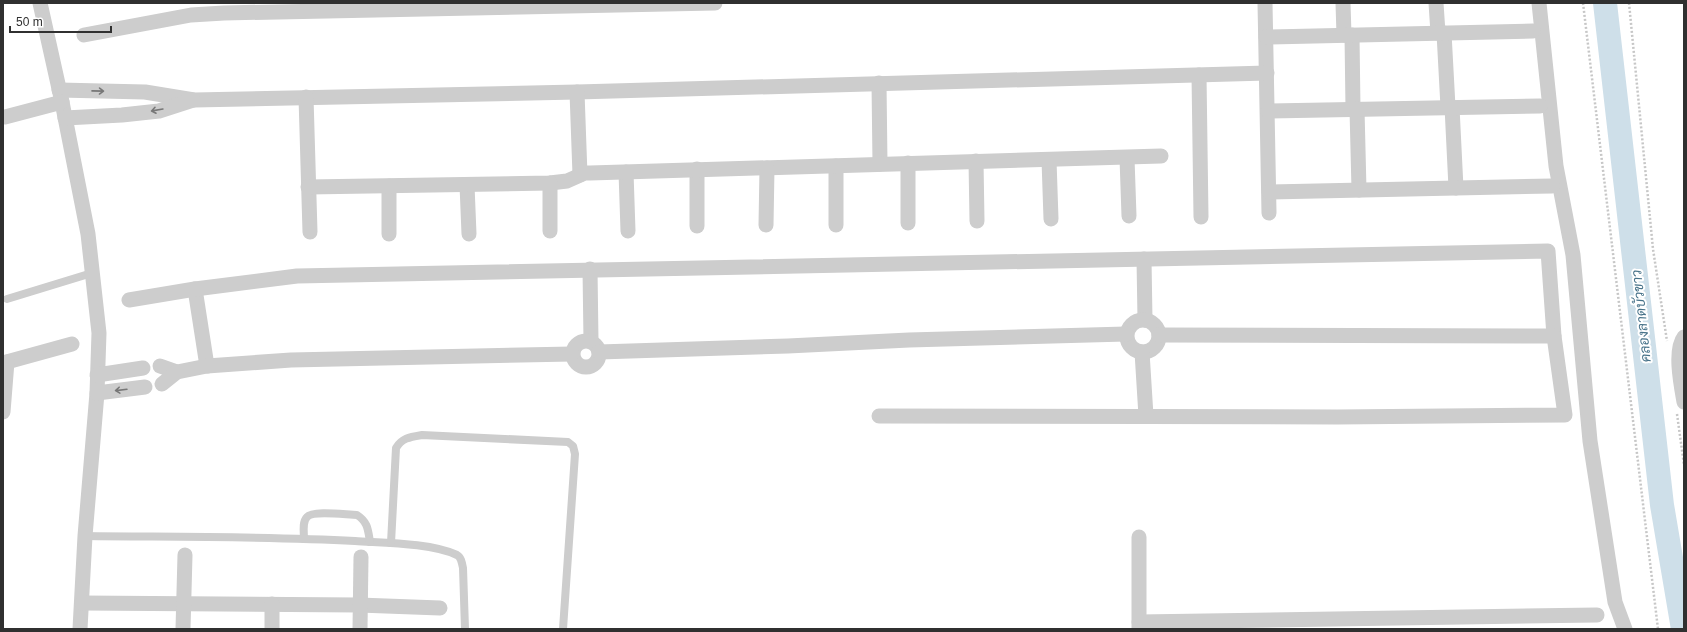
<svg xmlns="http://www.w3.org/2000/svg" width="1687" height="632" font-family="Helvetica,Sarabun,sans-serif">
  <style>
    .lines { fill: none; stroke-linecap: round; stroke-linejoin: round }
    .river { stroke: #cedfe9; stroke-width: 24 }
    .path { stroke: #c7c7c7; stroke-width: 2.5; stroke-dasharray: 2 2; stroke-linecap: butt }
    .lane { stroke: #cdcdcd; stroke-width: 8 }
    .street { stroke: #cdcdcd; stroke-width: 15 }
    .oneway { stroke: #777 }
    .labels { text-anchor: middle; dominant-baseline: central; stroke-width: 4; stroke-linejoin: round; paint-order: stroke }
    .water-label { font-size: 14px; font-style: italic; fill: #477289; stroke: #fff }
  </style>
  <rect width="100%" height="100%" fill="#fff"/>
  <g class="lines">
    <polyline class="river" points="1605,3 1662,505 1683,629"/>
    <g class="path">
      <polyline points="1583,3 1658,629"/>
      <polyline points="1629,3 1653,249 1667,341"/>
      <polyline points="1677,414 1684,465"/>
    </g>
    <g class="lane">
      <polyline points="7,299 92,273"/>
      <path d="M85,536C175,537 265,536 355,541C384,543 431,543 457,555C461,557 462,563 463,568L465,629"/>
      <path d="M304,539C304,533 302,522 307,517C313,510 347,515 357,515C368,522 368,530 370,542"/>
      <path d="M391,543L396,448C402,438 410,437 422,435L568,442L573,446L575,454L563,629"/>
    </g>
    <g class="street">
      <polyline points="40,3 62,102 88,234 99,333 97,393 85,536 80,629"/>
      <polyline points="1265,3 1269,213"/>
      <polyline points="1343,3 1344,35"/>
      <polyline points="1436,3 1438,33"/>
      <polyline points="1539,3 1556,166 1573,255 1590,441 1615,602 1625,629"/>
      <polyline points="1444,33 1448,107"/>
      <polyline points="84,35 191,15 224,13 715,3"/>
      <polyline points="1352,35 1353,109"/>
      <polyline points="1266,37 1533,31"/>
      <polyline points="1199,75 1201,217"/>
      <polyline points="879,83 880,164"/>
      <polyline points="59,90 145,92 194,100 577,92 1267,73"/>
      <polyline points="577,92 580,175"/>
      <polyline points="306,97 310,232"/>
      <polyline points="1452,107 1456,188"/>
      <polyline points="1357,109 1359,190"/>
      <polyline points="1268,111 1540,106"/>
      <polyline points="5,117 62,102"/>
      <polyline points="65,118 122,115 159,111 193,100"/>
      <polyline points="1127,158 1129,216"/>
      <polyline points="1049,160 1051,219"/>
      <polyline points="976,161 977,221"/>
      <polyline points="908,163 908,223"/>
      <polyline points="836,166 836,225"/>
      <polyline points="697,169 697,226"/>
      <polyline points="626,172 628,231"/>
      <polyline points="467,185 469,234"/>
      <polyline points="389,186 389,234"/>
      <polyline points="308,187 550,183 567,181 585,173 590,173 1161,156"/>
      <polyline points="1269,192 1552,186"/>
      <polyline points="766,225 767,168"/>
      <polyline points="550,231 550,183"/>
      <polyline points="1144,259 1145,320"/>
      <polyline points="590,269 591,341"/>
      <polyline points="195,289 207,366"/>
      <polyline points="129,300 195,289 297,276 1548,251 1554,336"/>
      <circle cx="1143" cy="336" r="16"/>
      <path d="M1684,337C1674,350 1681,385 1684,402"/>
      <circle cx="586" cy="354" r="13"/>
      <polyline points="599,352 788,346 909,340 1126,334"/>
      <polyline points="1142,352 1146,416"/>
      <polyline points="3,363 72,344"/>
      <polyline points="160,366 177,372"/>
      <polyline points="97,375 143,368"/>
      <polyline points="162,384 177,372 207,366 291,360 572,354"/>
      <polyline points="97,393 145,387"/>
      <polyline points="3,412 7,362"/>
      <polyline points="879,416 1337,417 1565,415 1554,336 1159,335"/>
      <polyline points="82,603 359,605 440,608"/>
      <polyline points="272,604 272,629"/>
      <polyline points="1139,622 1597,615"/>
      <polyline points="183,629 185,555"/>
      <polyline points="360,629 361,557"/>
      <polyline points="1139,629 1139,537"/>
    </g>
  </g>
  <defs><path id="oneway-shaft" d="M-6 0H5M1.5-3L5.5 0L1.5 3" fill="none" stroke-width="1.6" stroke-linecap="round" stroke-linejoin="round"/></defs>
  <g class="oneway">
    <use href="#oneway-shaft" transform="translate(98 91) rotate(1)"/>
    <use href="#oneway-shaft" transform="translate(157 110) rotate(170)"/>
    <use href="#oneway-shaft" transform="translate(121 390) rotate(173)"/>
  </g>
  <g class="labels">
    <g class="water-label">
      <text transform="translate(1641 316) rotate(-96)">คลองลาดบัวขาว</text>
    </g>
  </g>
  <rect width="1687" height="632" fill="none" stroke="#303030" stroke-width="8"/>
  <path d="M10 26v6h101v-6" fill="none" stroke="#303030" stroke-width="2"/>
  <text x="16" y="26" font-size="12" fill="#303030" stroke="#ffffff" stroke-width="3" paint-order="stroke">50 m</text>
</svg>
